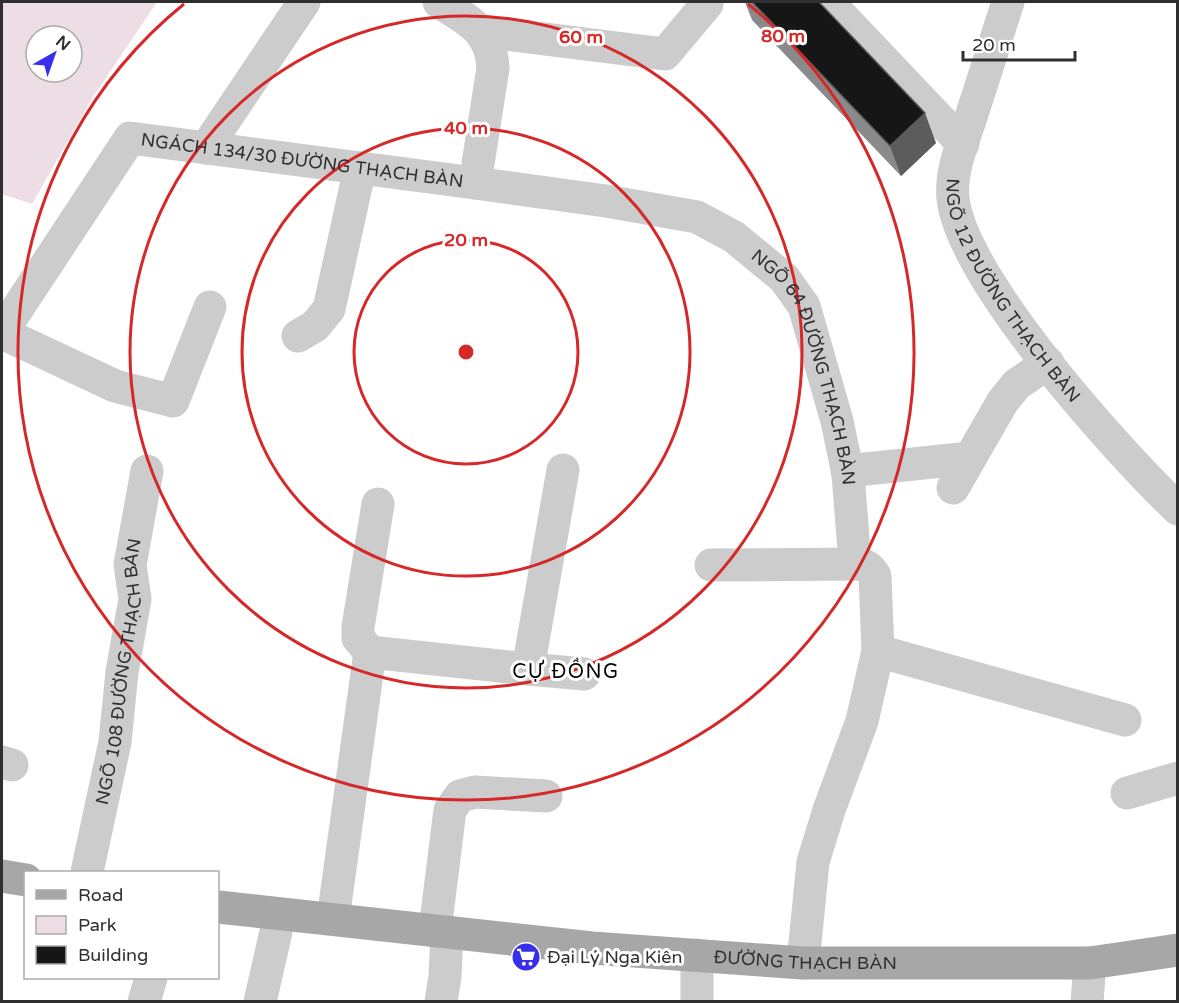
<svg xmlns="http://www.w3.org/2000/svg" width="1179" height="1003" font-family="'Varela Round',sans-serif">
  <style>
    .green { fill: #eddde4; fill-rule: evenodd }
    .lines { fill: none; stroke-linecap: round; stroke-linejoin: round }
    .minor { stroke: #ccc; stroke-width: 33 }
    .major { stroke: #a7a7a7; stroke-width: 33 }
    .wall { fill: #8a8a8a }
    .shaded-wall { fill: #5c5c5c }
    .building { fill: #161616; stroke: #5c5c5c; stroke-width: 1.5 }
    .ring { fill: none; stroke: #d62828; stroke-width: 3 }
    .labels { text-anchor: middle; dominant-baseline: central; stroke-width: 6; stroke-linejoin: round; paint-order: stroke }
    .street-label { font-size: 18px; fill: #2f2f2f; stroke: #fff }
    .poi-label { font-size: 18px; fill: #2f2f2f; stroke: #fff; text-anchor: start }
    .neighbourhood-label { font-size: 20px; letter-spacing: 1.5px; fill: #000; stroke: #fff }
    .centre { fill: #d62828; stroke: #fff; stroke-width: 3 }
    .ring-label { font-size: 18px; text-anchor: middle; font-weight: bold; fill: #d62828; stroke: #fff; stroke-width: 6; stroke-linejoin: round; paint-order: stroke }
  </style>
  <rect width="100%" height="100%" fill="#fff"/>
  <path class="green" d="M2,2H157L93,97L32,204L2,194ZM36,36H72V72H36Z"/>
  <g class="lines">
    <g class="minor">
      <path id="s1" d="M439,2C469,21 491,30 493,68L475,183L606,201L697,217L734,237L784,278L804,306L837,421L848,474L855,564C866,564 870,568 875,576L878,651L862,721L829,810L813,862L803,963"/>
      <polyline points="828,2 963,144"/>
      <path id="s2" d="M1008,2C996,39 984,77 972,114C964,140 950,170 953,198C961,278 1118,452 1178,509"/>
      <polyline points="481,31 665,54 707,4"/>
      <polyline points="206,148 304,2"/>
      <path id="s3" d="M2,332L130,138L475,183"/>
      <polyline points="2,333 115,386 173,401 210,307"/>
      <polyline points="298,336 315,326 329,309 360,168"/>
      <polyline points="847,471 970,458"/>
      <polyline points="953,488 1003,401 1017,384 1048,363"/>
      <polyline points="711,565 855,564"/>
      <polyline points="878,651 1125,720"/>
      <polyline points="370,652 358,638 358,627 378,504"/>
      <polyline points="528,669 584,674"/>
      <polyline points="2,762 12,765"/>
      <polyline points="1127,793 1178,778"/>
      <path id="s4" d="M87,872L115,742L122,672L135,599L130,565L147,471"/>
      <polyline points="333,919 370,652 528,669 563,470"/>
      <polyline points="435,930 450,810 460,796 475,792 546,796"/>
      <polyline points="144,1002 151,978"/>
      <polyline points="260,1002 280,914"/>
      <polyline points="441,1002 445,976 447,932"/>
      <polyline points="697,1002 697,955"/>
      <polyline points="1087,1002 1090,963"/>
    </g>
    <g class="major">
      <polyline points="2,876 26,880"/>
      <path id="s5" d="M218,907L592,948L803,963H1090L1178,950"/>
    </g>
  </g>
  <polygon class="wall" points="745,2 819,2 936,143 901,176 752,20"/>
  <polygon class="shaded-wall" points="925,113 936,143 901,176 890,146"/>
  <polygon class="building" points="752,2 819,2 925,113 890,146"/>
  <g class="ring">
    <circle cx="466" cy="352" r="112"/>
    <circle cx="466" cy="352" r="224"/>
    <circle cx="466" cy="352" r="336"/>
    <path d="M748 4A448 448 0 1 1 184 4"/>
  </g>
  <defs>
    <g id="supermarket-disc" transform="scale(1.5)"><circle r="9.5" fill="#372fe9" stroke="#fff"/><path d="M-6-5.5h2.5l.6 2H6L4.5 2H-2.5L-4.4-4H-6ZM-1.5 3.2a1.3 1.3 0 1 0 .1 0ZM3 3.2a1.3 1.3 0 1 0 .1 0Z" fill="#fff"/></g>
  </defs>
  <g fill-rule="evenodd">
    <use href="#supermarket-disc" x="526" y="957"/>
  </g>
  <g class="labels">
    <g class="street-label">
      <text stroke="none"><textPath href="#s3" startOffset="406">NGÁCH 134/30 ĐƯỜNG THẠCH BÀN</textPath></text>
      <text stroke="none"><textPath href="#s2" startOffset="314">NGÕ 12 ĐƯỜNG THẠCH BÀN</textPath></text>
      <text stroke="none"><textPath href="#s1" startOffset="628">NGÕ 64 ĐƯỜNG THẠCH BÀN</textPath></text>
      <text stroke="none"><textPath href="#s4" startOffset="204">NGÕ 108 ĐƯỜNG THẠCH BÀN</textPath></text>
      <text stroke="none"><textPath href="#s5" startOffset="590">ĐƯỜNG THẠCH BÀN</textPath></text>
    </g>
    <g class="poi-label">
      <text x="547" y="957">Đại Lý Nga Kiên</text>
    </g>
    <g class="neighbourhood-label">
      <text x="566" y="672">CỰ ĐỒNG</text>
    </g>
  </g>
  <circle cx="466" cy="352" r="9" class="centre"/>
  <g class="ring-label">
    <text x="783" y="42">80 m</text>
    <text x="581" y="43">60 m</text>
    <text x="466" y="134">40 m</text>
    <text x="466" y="246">20 m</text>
  </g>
  <rect width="1179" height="1003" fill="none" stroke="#2f2f2f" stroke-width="6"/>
  <rect x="24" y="871" width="195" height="108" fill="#ffffff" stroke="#acacac" stroke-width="1.5"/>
  <rect x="36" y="890" width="30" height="9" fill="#a7a7a7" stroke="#acacac" stroke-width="1.5"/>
  <text x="78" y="901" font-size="18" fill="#2f2f2f">Road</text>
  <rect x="36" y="916" width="30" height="18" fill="#eddde4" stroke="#acacac" stroke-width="1.5"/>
  <text x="78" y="931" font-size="18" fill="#2f2f2f">Park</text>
  <rect x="36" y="946" width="30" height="18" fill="#161616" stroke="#acacac" stroke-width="1.5"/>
  <text x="78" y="961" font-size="18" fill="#2f2f2f">Building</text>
  <g transform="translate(54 54) rotate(40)"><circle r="28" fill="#ffffff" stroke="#acacac" stroke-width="1.5"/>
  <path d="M0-4.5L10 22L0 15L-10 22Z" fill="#372fe9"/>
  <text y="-9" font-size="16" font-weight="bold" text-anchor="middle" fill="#2f2f2f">N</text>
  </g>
  <path d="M963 51v9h112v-9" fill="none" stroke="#2f2f2f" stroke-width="3"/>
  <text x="972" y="51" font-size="18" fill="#2f2f2f" stroke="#ffffff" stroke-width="4.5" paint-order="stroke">20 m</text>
</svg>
